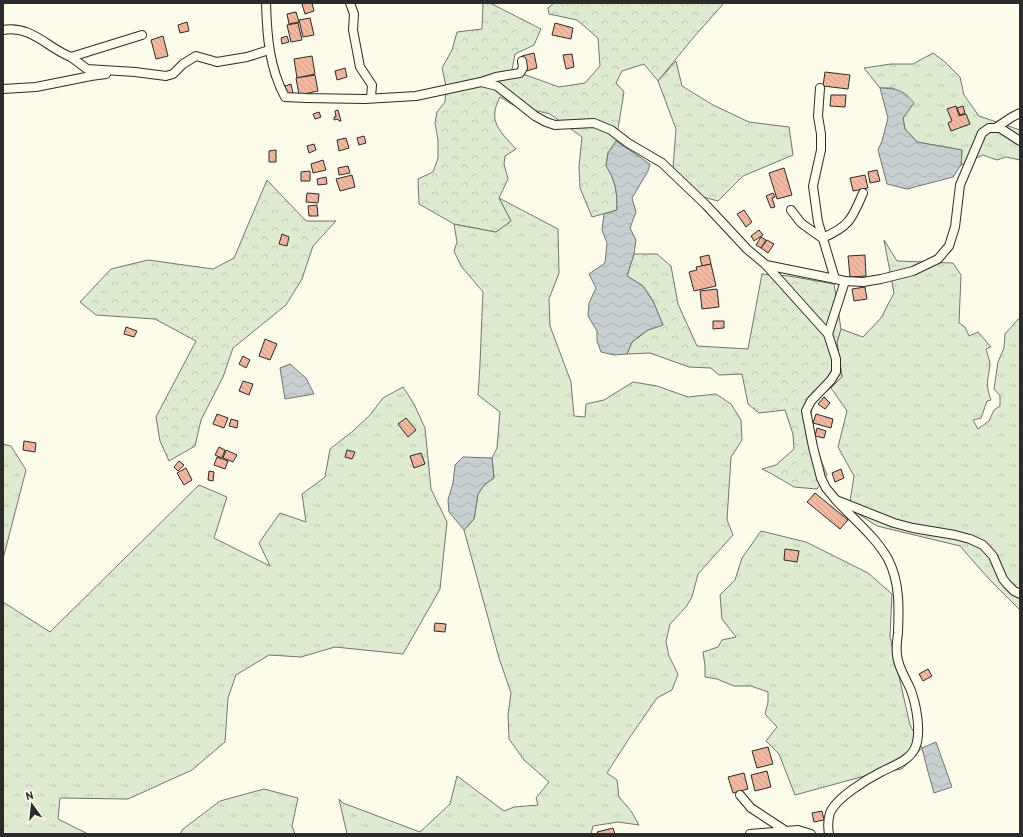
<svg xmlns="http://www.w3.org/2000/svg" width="1023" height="837" font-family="'PT Sans',sans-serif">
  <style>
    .grass { fill: url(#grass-tufts); stroke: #74746e }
    .forest { fill: url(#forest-crowns); stroke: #74746e }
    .water { fill: url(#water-waves); stroke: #74746e }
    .building { fill: url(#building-back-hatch); stroke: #2b2b2b }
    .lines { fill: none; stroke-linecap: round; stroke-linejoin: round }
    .street-casing { stroke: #2b2b2b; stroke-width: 10 }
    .street { stroke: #fdfbea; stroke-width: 8 }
  </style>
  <defs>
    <pattern id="grass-tufts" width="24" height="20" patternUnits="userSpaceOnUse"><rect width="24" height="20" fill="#deebd1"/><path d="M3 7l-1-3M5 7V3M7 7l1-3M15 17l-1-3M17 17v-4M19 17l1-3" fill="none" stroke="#bfcab4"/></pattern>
    <pattern id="forest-crowns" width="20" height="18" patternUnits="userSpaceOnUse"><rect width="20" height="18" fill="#deebd1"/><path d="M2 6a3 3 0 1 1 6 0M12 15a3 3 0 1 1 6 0" fill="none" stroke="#bfcab4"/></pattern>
    <pattern id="water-waves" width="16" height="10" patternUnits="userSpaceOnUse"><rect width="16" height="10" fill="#c7d0d0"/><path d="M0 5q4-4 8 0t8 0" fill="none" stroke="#abb3b3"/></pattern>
    <pattern id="building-back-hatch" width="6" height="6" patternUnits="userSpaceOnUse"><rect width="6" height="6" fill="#f2b8a0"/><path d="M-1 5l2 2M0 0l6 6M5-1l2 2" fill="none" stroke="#d09e8a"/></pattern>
  </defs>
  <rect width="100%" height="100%" fill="#fdfbea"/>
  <g class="grass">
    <polygon points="933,53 945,62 960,77 964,95 979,116 1020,130 1020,160 1006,157 997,160 983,155 961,165 962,150 917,142 905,129 903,118 913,103 893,88 880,88 864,68 891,64 913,64"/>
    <polygon points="676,61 682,86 713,105 749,122 789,127 793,155 743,176 718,201 703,197 673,168 676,129 658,81"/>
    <path d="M499,198L558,229L559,273L549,299L550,326L571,382L574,416L585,417L586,404L604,400L633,382L657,386L688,397L716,394L731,404L741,420L742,440L731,457L727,520L733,535L698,574L692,597L686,607L670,624L666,642L669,656L678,674L672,690L657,698L630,737L607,773L617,780L619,797L631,811L639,825L618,822L593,826L591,834H347L339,799L343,803L420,832L450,804L457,776L504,811L514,807L538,805L536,798L549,782L524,760L509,739L508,715L511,693L499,658L464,530L474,519L478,494L485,484L494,478L492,458L497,448L500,412L478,395C481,360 481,326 483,292L461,266L454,251L457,242L454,224L496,232L511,221Z"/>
    <path d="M884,240L897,261L953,263L961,275L959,323L965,327L969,336L978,332L991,347L986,349C987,354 990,360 990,365C988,380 985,384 991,400L987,401L981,418L973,420L978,429L989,421L994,410L1000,406V396L994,389L998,362L1004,348L1005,334L1020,317V610L989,579L960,546L877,526L849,508L854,476L838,447L847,411L831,388L842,377L837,342L841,329L863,337L881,318L894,293Z"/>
    <polygon points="403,387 414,404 425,428 431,489 447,522 440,589 403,654 335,647 301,657 269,655 236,675 228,698 225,742 192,770 128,799 60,798 58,819 88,834 3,834 3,602 50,632 199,485 227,497 214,538 270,566 259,543 280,513 306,522 302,494 325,477 330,449 353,431 370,415 383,398"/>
    <polygon points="3,444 11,446 26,470 3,559"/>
    <polygon points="761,531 806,542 868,573 892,594 890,637 910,725 922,748 902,769 872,774 795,795 779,754 766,741 777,727 765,714 768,702 768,692 751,686 734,686 717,679 705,677 705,666 703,652 718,647 722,640 736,637 722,619 720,595 735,580 742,558"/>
    <polygon points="264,789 298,798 292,826 295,834 180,834 183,829 220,801"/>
  </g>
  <g class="forest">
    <path d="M483,3H490L541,29L534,45L515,54L512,70L559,87L585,83L600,66L598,38L577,20L549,14L548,8L554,3H724L693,38L658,81L644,64L622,71L616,83L624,92L616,141L608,153L606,165C616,182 617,191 617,210L592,217L580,188L579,167L582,137L550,114L513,105L500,97C487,122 500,131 516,149L505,156L504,164L508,179L499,198L511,221L496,232L454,224L419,204L418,179L433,172L438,158V140L435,123L437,112L445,102L446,86L442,68L452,50L457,32L482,29Z"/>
    <polygon points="267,180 306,221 336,221 313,246 302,279 286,305 233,348 223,377 201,420 195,446 169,461 160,441 156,417 196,341 155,319 96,315 80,302 111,269 148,260 213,269 234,258"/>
    <path d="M634,254H657L671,266L678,304L697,346L748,349L762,274L789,276L834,284L841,329L837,342L842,377C836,383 815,400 813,405C806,422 820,458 827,475L817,489L794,487L772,474L762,469L776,465L794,449L793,434L785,410L759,413L748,404L742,374L719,375L711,368L689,367L650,353L627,354L632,342L648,330L663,325L653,301L643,286L627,276Z"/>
  </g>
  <g class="water">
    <path d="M880,88C898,89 902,89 914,103L903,118L905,129L917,142L962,150L961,165L953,177L907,189L887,184L878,150L882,141L888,118Z"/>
    <path d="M616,141L650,164L648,171L632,198L636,212L630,228L636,240L634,254L627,276L643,286L653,301L663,325L648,330L632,342L627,354L614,355L601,352L597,341V331L588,316L589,303L596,288L589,274L605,263L607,243L602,230L604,214L617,210C617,191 616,182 606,166L608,153Z"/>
    <polygon points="290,364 306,378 314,394 285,399 280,368"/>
    <polygon points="463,457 492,458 494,478 485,484 478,494 474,519 464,530 449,512 448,500 453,483 455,465"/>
    <polygon points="936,742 952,787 934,793 927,768 922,748"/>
  </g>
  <g class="building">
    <polygon points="305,3 312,3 314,11 305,14 302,4"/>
    <polygon points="296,12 299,22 289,24 287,14"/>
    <polygon points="310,18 314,35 303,37 299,20"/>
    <polygon points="187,22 189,31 180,33 178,25"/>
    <polygon points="298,23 302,40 291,42 287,25"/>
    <polygon points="555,23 573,28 571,39 552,35"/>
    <polygon points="163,36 168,56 156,59 151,40"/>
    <polygon points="287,36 289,42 282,44 281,38"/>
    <polygon points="534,53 537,68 526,71 522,56"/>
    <polygon points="572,54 574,67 566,69 563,55"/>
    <polygon points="312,56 315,74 297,78 294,59"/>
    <polygon points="345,68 347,77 337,80 335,71"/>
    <polygon points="825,72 850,75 848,89 823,86"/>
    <polygon points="315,75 318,91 299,95 296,78"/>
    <polygon points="291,84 293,93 287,95 285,86"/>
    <polygon points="831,95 846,95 845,107 830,106"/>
    <polygon points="956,106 959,116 966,114 970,124 951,131 948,123 952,121 947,109"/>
    <polygon points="963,106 965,113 960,115 957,108"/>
    <polygon points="338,110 341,121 339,121 338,119 334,120 334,117 336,117 335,111"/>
    <polygon points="319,112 321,117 315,119 313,114"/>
    <polygon points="364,136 366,143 359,145 357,138"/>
    <polygon points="346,138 349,148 339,151 337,140"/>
    <polygon points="314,144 316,150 309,153 307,146"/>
    <polygon points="276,150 276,162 269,162 269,151"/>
    <polygon points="323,160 326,170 313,173 311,164"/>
    <polygon points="348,166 350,173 339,175 338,168"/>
    <polygon points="784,168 792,195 777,199 769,173"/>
    <polygon points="877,170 880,181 870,183 868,172"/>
    <polygon points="310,171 310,181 301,181 301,172"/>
    <polygon points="352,175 355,187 340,191 336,179"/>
    <polygon points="865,175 868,188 853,191 850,178"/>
    <polygon points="326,177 327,184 318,185 317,179"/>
    <polygon points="307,193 319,194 318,203 306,202"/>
    <polygon points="773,193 775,197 772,198 775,207 771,208 766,196"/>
    <polygon points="317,205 318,216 309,216 308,206"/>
    <polygon points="744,210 752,222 746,227 737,214"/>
    <polygon points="759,230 763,235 754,241 751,236"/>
    <polygon points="282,234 289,237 287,246 279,244"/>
    <polygon points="761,237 766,240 761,248 756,245"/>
    <polygon points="767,240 774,244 768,253 761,248"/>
    <polygon points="709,255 711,264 702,266 700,257"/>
    <polygon points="865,255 866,276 850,277 848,256"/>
    <polygon points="711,264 716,286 694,291 689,272 697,270 696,267"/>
    <polygon points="865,287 867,299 854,301 852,289"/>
    <polygon points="717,289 719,307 702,309 700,291"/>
    <polygon points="713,321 724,321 724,328 713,329"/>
    <polygon points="126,327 137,331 134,337 124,334"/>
    <polygon points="265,339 277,344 270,360 259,356"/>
    <polygon points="243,356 250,360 246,368 239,364"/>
    <polygon points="243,381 253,384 249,395 239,391"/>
    <polygon points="824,397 830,403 825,409 818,404"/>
    <polygon points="217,414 228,418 224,428 213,424"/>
    <polygon points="816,414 833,419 831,428 813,423"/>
    <polygon points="406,418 416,430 408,437 398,424"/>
    <polygon points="231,419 238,421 237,428 229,426"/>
    <polygon points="817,428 826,431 824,438 815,436"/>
    <polygon points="24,441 36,443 35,452 23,450"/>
    <polygon points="219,447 225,450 222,458 215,455"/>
    <polygon points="226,450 237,455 233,462 223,458"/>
    <polygon points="347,450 355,452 352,459 345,457"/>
    <polygon points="421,453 425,464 414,468 410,456"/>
    <polygon points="217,457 228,461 225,469 214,465"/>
    <polygon points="179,461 184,465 178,471 174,467"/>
    <polygon points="186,468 192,480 184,485 177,473"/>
    <polygon points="841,469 844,478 835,482 832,473"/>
    <polygon points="209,471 214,472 213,481 208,480"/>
    <polygon points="815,493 848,520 840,529 807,502"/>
    <polygon points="785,549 799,551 797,562 784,560"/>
    <polygon points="435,623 446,624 445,632 434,631"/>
    <polygon points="928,669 932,676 923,681 919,674"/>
    <polygon points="768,747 773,764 757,768 752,751"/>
    <polygon points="767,771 771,787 755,791 751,775"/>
    <polygon points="744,773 748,789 733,793 728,777"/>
    <polygon points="822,811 824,820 814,822 812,813"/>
    <polygon points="613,828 615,834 598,834 597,832"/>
  </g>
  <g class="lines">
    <g class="street-casing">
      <g id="street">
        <path d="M266,3C267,36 269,67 285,97L306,98L365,99L416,96L481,82L497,86L535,116L546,122L555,125L594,123L611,130L628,143L662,163L706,205L747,249L766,265L828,334L836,359V372L831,380L811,401L806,411L813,447L821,478L826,488L836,500L894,523L913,528L955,535L970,539L983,545L993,556L1003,579L1007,584L1014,591L1020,594"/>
        <polyline points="350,3 354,14 353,30 360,67 372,85 371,98"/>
        <path d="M3,30C32,25 47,48 71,57L142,35"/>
        <polyline points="71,57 87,69 135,72 166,76 173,74 183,64 196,56 217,62 247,57 269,50"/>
        <polyline points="481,82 496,77 520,73 523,68 522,61"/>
        <polyline points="820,88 818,116 821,134 821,150 813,186 818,222 835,279"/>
        <polyline points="3,89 36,87 91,76 106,74"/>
        <polyline points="997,127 1012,117 1020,113"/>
        <path d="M791,210L801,223L822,238C849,227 852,219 863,193"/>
        <polyline points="766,265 845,281 863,282 881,279 913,271 938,259 949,246 955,227 960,185 982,133 989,128 1000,128 1020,141"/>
        <polyline points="828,334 845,281"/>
        <polyline points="740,795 751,808 786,831"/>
        <polyline points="750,834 798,830 811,834"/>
        <path d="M829,834C828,828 828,819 830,813C836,798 867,779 881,772C894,765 909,761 915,748C922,733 916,703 910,688C905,677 898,667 897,655C896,648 897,640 898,633C899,608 900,582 888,559C875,536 854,520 836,500"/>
      </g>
    </g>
    <use href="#street" class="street"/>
  </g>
  <rect width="1023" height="837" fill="none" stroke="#2b2b2b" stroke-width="8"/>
  <g transform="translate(32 805) rotate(345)" stroke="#fdfbea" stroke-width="3" paint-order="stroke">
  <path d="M0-3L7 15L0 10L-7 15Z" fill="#2b2b2b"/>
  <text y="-6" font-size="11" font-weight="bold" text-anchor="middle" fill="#2b2b2b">N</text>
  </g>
</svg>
